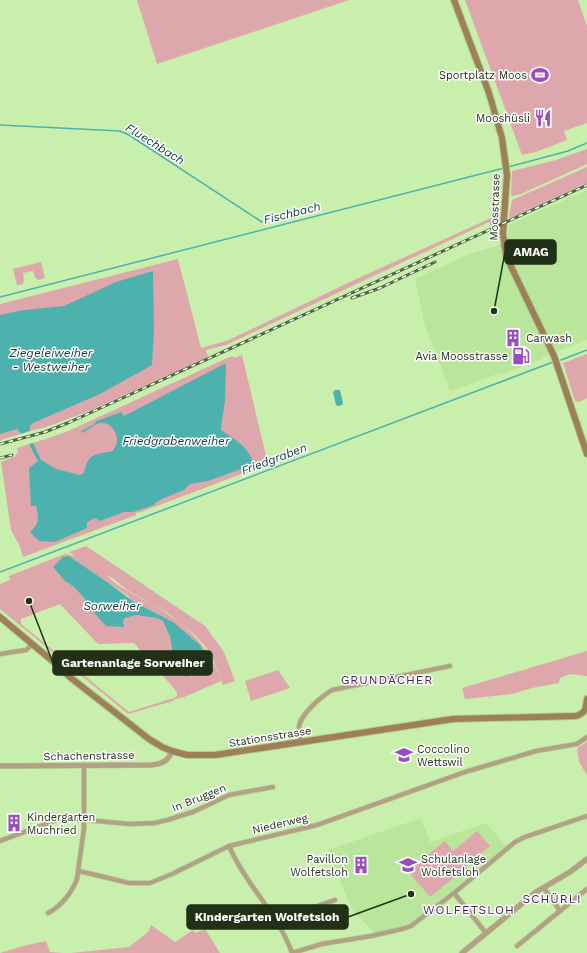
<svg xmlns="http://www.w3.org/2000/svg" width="587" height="953" font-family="'Work Sans',sans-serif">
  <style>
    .built { fill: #bae69b }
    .green { fill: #dea7ac; fill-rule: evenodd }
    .water { fill: #4db1ae }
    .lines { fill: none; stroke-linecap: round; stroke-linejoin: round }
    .stream { stroke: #4db1ae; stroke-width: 1.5 }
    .minor-casing { stroke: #aacd91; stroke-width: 5.5 }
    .tertiary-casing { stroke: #aacd91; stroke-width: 6 }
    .secondary-casing { stroke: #aacd91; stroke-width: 8 }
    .minor { stroke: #b5a086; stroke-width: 4 }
    .tertiary { stroke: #b5a086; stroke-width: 5 }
    .secondary { stroke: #9e7f58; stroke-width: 6 }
    .rail-casing { stroke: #516741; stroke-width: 3 }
    .rail { stroke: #fff; stroke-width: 1.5; stroke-dasharray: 4.5; stroke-linecap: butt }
    .labels { text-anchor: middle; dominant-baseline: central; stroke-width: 3; stroke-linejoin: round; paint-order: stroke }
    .poi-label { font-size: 11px; fill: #213016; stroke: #fff; text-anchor: end }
    .street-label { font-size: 11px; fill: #213016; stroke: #fff }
    .water-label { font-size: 12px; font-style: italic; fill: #0b3b3a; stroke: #fff }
    .neighbourhood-label { font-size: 12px; letter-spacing: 1px; fill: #411d54; stroke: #fff }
    .leader { fill: none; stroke: #213016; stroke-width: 1.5 }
    .callout-dot { fill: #213016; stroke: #fff; stroke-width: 1.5 }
    .callout { fill: #213016; stroke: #213016; stroke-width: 1.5 }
    .callout-label { font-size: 12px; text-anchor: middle; font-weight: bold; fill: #fff }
  </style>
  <rect width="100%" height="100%" fill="#c8f0ac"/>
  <g class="built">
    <polygon points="587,190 587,340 543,357 543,359 501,375 500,373 450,391 425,326 415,279 472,253 493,247 508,241 509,225"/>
    <polygon points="421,818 430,842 486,823 506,846 416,920 400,927 374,933 356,914 350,905 328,850"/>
  </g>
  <g class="green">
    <polygon points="137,0 349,0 157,64"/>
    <polygon points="465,0 578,0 587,26 587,123 564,131 567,140 536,152 522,155"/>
    <polygon points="587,149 587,164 521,194 513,196 511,195 512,171 556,160"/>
    <polygon points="587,167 587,183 511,218 509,217 512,200"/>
    <polygon points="502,213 501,222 491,226 489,222 226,345 206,350 208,357 87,412 46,427 30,431 30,429 19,432 21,434 0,440 0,304 178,259 201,348 229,340 352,281"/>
    <polygon points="41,262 45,278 38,280 35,277 33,271 23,273 24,279 23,284 17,285 13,269"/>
    <polygon points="587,354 587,398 579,402 575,401 563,363"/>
    <polygon points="242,355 268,464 141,512 136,513 136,515 23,557 19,544 11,530 1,462 16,456 16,454 18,453 17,448 29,444 31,446 33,444 33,443 66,432 225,359 233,356 234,358"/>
    <path d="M86,546L205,626L224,652L235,681L223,685L210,652L196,636L168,613L127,590L114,579L106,575C118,587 135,595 150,603C184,623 208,643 221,681L182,698L175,699L173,701L128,714L0,609V584L10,580L9,576L65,554L75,556L101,573L69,552ZM69,556L128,596L134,602L173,622V655L170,637L163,621L156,618L136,615L125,618L123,622L90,608L84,598L73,586L66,582ZM60,604L98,644L134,643L177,692V696L174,698L129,712L21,624V619Z"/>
    <polygon points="587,651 587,676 570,674 560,678 559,683 532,688 512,694 465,699 462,688"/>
    <polygon points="278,670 290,688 251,701 245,681"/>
    <polygon points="587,742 587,775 579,762 577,748"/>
    <polygon points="477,831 490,846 465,866 466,868 430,897 408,871 445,841 453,851"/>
    <polygon points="151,925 175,942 193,930 195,933 205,929 220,953 71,953 129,947 148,932"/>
    <polygon points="46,941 50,952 63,953 0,953 23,946"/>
  </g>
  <g class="water">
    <polygon points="153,271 154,332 152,365 100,394 33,423 30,426 30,431 21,434 17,429 0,434 0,315 24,310 64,306 116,282"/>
    <path d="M226,363L225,401L221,427V430C234,439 248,446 253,462L252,465L208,481L190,484L184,490L169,496L156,502L154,505L133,512H124L100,521L95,518L87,522V528L55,542L39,541L30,532C40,523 39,519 36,506H31L29,468L38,461L29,444L33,443L41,460L56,469L80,475L84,473C89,452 94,455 113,451C114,448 117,445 117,442C118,432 110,421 100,423C94,424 88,430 83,433L81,431L93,425L97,421L121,412L124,416Z"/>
    <polygon points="335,390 340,390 343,403 342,405 338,406 336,405 333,392"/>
    <polygon points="69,556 110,584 134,602 173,622 200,645 214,671 198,672 186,677 173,655 170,637 163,621 156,618 136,615 125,618 123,622 124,627 106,626 90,608 84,598 73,586 66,582 53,567 63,557"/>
  </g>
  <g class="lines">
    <g class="stream">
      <polyline points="0,125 120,131 129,135 262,222"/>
      <polyline points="508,167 568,151 587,143"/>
      <polyline points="0,297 504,168"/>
      <polyline points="561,360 587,350"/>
      <polyline points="0,572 553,362"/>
    </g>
    <g class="minor-casing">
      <g id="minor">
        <polyline points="0,654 26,650 33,644"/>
        <path d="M301,742C300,737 299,731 299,726C301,714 322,696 332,690L450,666"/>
        <polyline points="0,841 62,818 131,824 155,823 167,820 193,812 229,795 273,787"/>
        <path d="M229,846C245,884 278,913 292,953"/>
        <polyline points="79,871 129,883 150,883 172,874 229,846 317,825 465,772 536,751 577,744 587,737"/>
        <polyline points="454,893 486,933"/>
        <polyline points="560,911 587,889"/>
        <path d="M48,913C61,906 71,894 77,879L84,828V766"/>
        <polyline points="276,920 335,900"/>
        <polyline points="517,946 560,911 544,888"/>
        <polyline points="292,953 322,944 371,936 402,929 411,926 454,893 515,842 525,837 587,816"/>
      </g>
    </g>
    <g class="tertiary-casing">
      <g id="tertiary">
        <path d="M0,766L151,765C161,764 168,762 172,751"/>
        <polyline points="462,953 536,892 570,872 587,859"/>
      </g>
    </g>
    <g class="secondary-casing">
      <g id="secondary">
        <polyline points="454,0 489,93 502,138 507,175 503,233 506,256 554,356 587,454"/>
        <path d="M0,617L56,664L71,678L149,739L162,747L172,751L187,755H215L453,719L576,716C586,713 586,708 587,699"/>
      </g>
    </g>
    <use href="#minor" class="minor"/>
    <use href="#tertiary" class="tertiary"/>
    <use href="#secondary" class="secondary"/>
    <g class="rail-casing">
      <g id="rail">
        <polyline points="352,298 380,288 435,262"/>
        <polyline points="0,444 45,432 70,422 587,185"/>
        <polyline points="0,458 12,455"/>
      </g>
    </g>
    <use href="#rail" class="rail"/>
  </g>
  <defs>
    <g id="stadium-bare" transform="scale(1.38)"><path d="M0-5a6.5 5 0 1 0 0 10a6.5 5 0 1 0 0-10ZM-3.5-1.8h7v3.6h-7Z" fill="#994dbe" stroke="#fff" stroke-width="2.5" paint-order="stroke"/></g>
    <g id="restaurant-bare" transform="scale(1.38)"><path d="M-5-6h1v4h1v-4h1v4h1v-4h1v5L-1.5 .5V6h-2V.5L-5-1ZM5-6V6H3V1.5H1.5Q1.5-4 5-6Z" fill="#994dbe" stroke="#fff" stroke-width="2.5" paint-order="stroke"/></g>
    <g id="building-bare" transform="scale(1.38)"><path d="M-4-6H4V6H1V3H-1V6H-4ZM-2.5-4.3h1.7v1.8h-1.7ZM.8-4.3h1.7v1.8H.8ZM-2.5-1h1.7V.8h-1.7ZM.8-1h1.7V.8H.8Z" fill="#994dbe" stroke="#fff" stroke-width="2.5" paint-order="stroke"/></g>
    <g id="fuel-bare" transform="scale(1.38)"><path d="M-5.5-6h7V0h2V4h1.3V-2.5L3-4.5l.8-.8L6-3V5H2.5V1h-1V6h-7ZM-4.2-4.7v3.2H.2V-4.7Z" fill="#994dbe" stroke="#fff" stroke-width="2.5" paint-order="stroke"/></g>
    <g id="school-bare" transform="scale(1.38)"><path d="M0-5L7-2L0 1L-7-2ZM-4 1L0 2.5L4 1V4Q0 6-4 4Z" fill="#994dbe" stroke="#fff" stroke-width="2.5" paint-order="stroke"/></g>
  </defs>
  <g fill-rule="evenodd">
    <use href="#stadium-bare" x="540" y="75"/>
    <use href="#restaurant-bare" x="543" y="118"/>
    <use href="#building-bare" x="513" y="338"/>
    <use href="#fuel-bare" x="521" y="356"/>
    <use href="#school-bare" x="404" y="755"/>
    <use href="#building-bare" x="14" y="823"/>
    <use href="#building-bare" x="361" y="865"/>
    <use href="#school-bare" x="408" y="865"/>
  </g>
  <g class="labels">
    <g class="poi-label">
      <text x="527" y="75">Sportplatz Moos</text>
      <text x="530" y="118">Mooshüsli</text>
      <text x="526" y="338" text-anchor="start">Carwash</text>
      <text x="508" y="356">Avia Moosstrasse</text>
      <text x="417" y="749" text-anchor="start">Coccolino<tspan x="417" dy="13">Wettswil</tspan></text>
      <text x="27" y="817" text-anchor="start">Kindergarten<tspan x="27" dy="13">Muchried</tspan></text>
      <text x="348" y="859">Pavillon<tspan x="348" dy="13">Wolfetsloh</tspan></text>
      <text x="421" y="859" text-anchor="start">Schulanlage<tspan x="421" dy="13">Wolfetsloh</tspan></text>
    </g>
    <g class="street-label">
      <text transform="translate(495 207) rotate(-88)">Moosstrasse</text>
      <text transform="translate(270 737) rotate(-9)">Stationsstrasse</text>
      <text transform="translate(89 756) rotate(-1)">Schachenstrasse</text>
      <text transform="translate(199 798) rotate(-22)">In Bruggen</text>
      <text transform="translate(280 824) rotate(-13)">Niederweg</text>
    </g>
    <g class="water-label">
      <text transform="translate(155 144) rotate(32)">Fluechbach</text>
      <text transform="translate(292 213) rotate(-14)">Fischbach</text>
      <text x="51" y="353">Ziegeleiweiher<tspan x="51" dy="14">- Westweiher</tspan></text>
      <text x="176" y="441">Friedgrabenweiher</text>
      <text transform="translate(274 459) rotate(-21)">Friedgraben</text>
      <text x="112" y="606">Sorweiher</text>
    </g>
    <g class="neighbourhood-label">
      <text x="387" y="680">GRUNDÄCHER</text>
      <text x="552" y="899">SCHÜRLI</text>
      <text x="469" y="910">WOLFETSLOH</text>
    </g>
  </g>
  <path class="leader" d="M494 311L505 252M29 601L53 663M411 894L348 917"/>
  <g class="callout-dot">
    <circle cx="494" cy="311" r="4"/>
    <circle cx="29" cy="601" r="4"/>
    <circle cx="411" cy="894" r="4"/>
  </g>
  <g class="callout">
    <rect x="505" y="240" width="51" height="24" rx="4"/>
    <rect x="53" y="651" width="159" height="24" rx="4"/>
    <rect x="187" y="905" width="161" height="24" rx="4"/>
  </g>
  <g class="callout-label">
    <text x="531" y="256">AMAG</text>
    <text x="133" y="667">Gartenanlage Sorweiher</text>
    <text x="267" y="921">Kindergarten Wolfetsloh</text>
  </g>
</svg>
